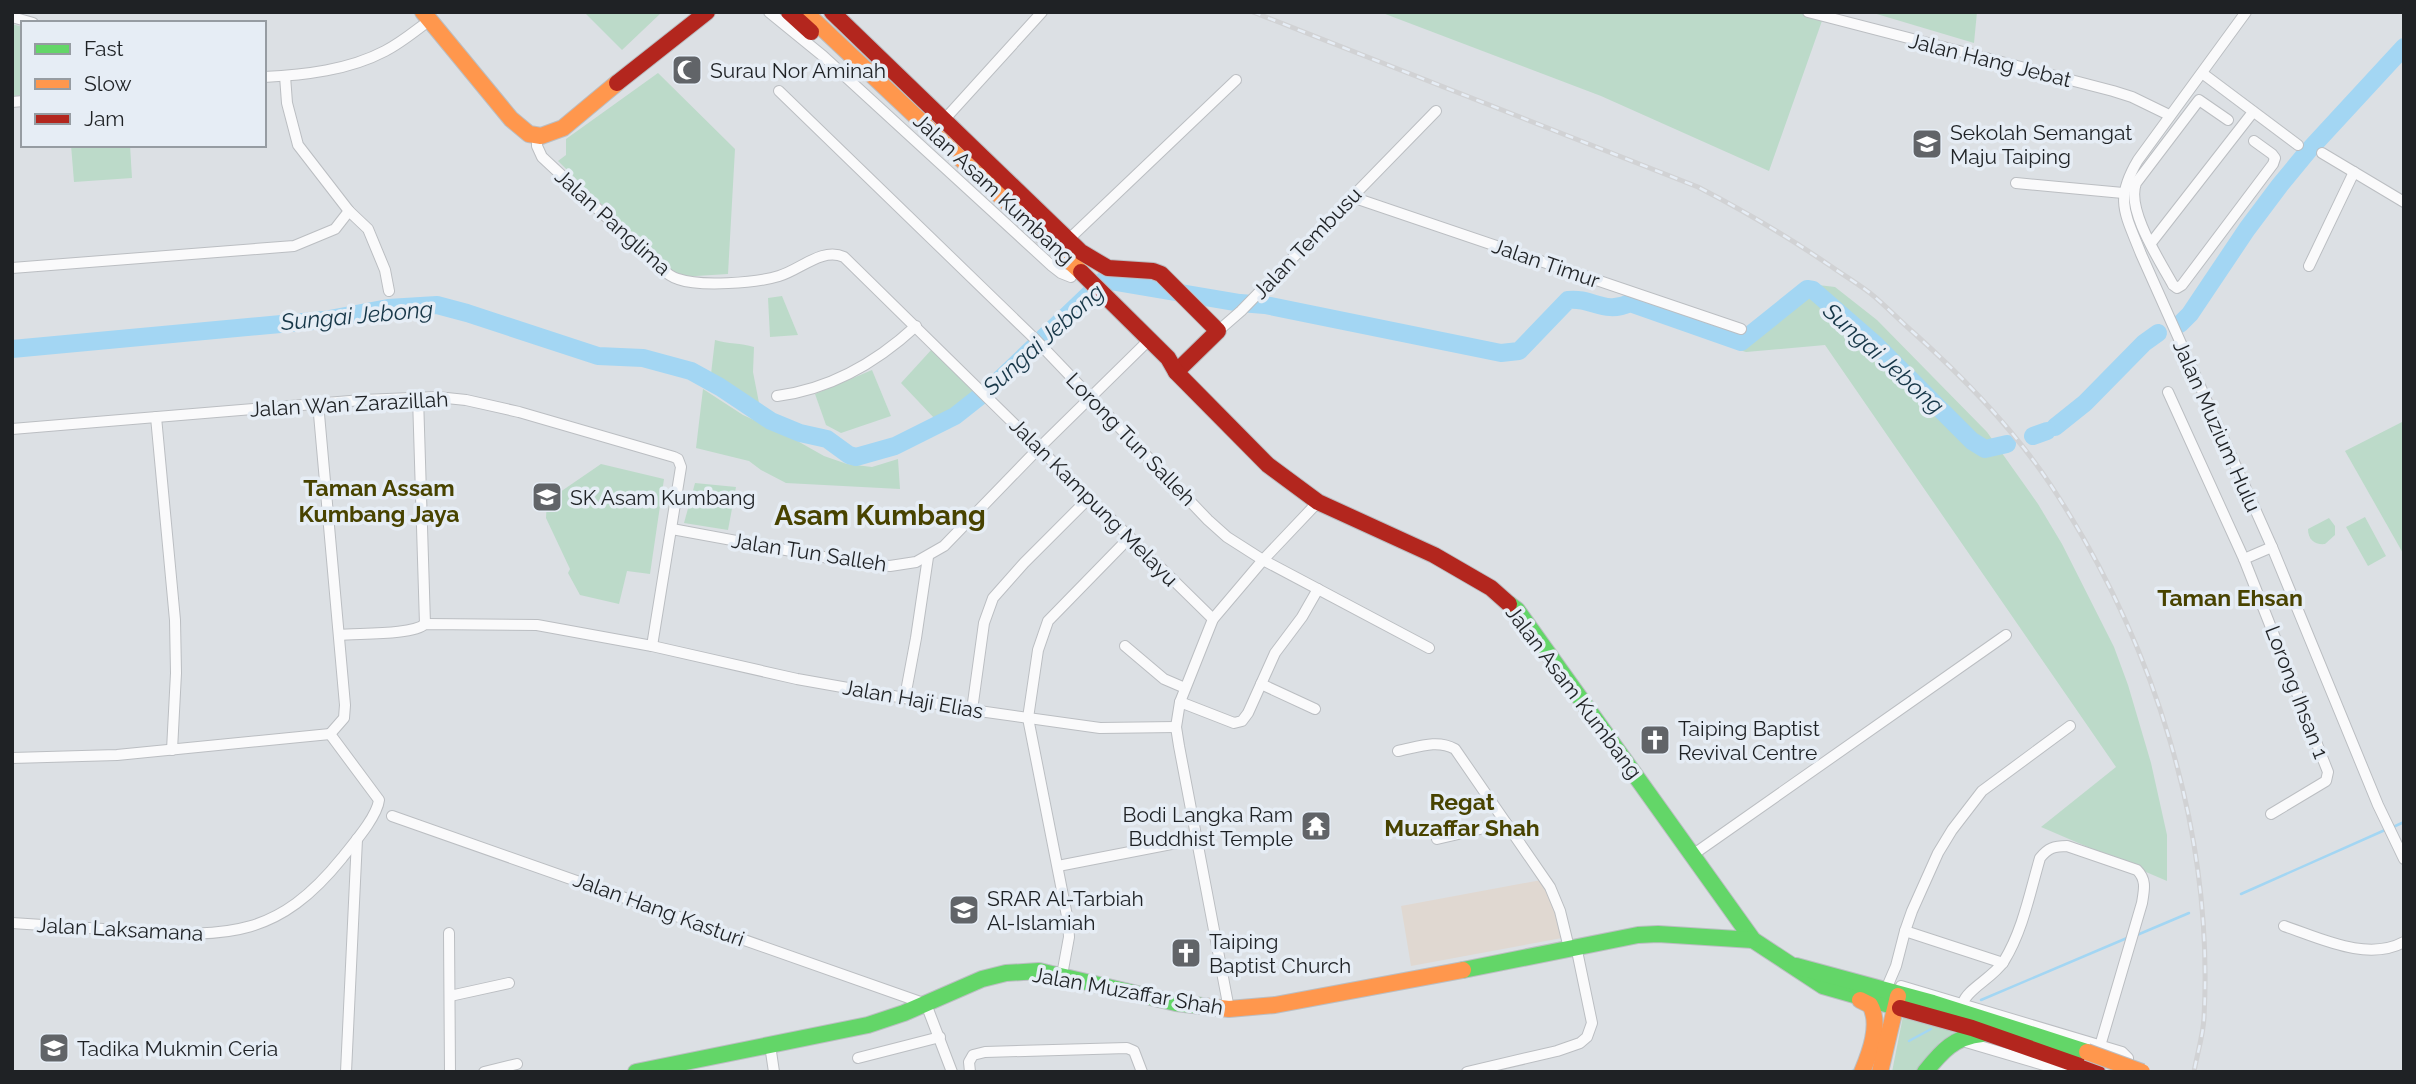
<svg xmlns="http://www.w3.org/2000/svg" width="2416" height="1084" font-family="Raleway,sans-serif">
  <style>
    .commercial { fill: #e0d8d1 }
    .green { fill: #bcdac9 }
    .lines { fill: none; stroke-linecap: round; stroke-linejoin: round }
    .stream { stroke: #a3d6f3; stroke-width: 2.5 }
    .river { stroke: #a3d6f3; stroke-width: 18 }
    .street-casing { stroke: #bbbec2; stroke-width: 12 }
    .fast-casing { stroke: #bbbec2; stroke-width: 18 }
    .slow-casing { stroke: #bbbec2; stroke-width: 18 }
    .jam-casing { stroke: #bbbec2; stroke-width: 18 }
    .street { stroke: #fafafb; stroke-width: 10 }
    .fast { stroke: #63d668; stroke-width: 16 }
    .slow { stroke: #ff974d; stroke-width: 16 }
    .jam { stroke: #b3261e; stroke-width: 16 }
    .rail-casing { stroke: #d1d2d4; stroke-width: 5 }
    .rail { stroke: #e6edf5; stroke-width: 2.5; stroke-dasharray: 8; stroke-linecap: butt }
    .slow-bridge-casing { stroke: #bbbec2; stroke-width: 18; stroke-linecap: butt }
    .slow-bridge { stroke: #ff974d; stroke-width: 16 }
    .labels { text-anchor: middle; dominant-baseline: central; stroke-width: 7; stroke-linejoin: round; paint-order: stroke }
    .street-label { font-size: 21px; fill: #1f2225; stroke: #e6edf5 }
    .poi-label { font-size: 21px; fill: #1f2225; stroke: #e6edf5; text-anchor: start }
    .water-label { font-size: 23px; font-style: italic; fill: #173748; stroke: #e6edf5 }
    .neighbourhood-label { font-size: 23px; font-weight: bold; fill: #484300; stroke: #e6edf5 }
    .district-label { font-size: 28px; font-weight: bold; fill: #484300; stroke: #e6edf5 }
  </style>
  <rect width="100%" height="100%" fill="#dce0e4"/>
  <polygon class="commercial" points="1552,878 1562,938 1411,966 1401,906"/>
  <g class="green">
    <polygon points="584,12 662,12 622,50"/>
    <polygon points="1380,12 1801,12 1823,18 1769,171 1601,96"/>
    <polygon points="1870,12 1977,12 1974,43"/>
    <polygon points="12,24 23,27 23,95 12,96"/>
    <polygon points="658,73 735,149 728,274 680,277 657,259 558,161 566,155 566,139"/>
    <polygon points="71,145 130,145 132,178 74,182"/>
    <polygon points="1818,285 1835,287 1877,320 1987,432 2038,504 2062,544 2114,647 2128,685 2151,763 2167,835 2167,881 2041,827 2116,767 1825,345 1746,352 1736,349 1798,297"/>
    <polygon points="782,296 798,335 770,337 768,298"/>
    <path d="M715,340C728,344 741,343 754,347L753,372L759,403L711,374Z"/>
    <polygon points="933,348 979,391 954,410 935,419 901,383"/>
    <polygon points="872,370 891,416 841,433 826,425 815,394"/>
    <polygon points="703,389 743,415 785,434 824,456 847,464 872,467 898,459 900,489 786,483 761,470 749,461 696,448"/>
    <polygon points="2404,421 2404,555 2345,451"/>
    <polygon points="601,464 664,479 650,574 627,571 619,604 580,595 568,573 570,569 546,518 547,501"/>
    <polygon points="695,483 736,487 728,530 684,523"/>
    <polygon points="2365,517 2386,556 2368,566 2346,527"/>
    <path d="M2329,518L2335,526V535L2325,544C2315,545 2308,540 2308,529Z"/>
    <polygon points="1903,1016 1955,1032 1940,1042 1915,1072 1892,1072"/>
  </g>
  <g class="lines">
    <g class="stream">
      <polyline points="2391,828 2404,822"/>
      <polyline points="2241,894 2385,830"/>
      <polyline points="2137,935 2189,913"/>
      <polyline points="1981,1000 2127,938"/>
      <polyline points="1909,1041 1931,1029"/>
      <polyline points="1850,1072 1858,1068"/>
    </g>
    <g class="river">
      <polyline points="2180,324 2190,314 2247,229 2280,185 2308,151 2404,47"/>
      <path d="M12,349L324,320L388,308L437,305L467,313L598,356L643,358L691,371L720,387L771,421L800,433L827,439L849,455L856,457L895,446L955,416L993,386L1104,280L1240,303L1265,305L1501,353L1519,351L1568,300C1592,297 1604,315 1630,303L1741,342L1807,289L1813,290L1876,345L1972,441L1985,449L2007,444"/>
      <polyline points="2055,427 2085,403 2144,343 2158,333"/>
      <polyline points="2033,436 2047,431"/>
    </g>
    <g class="street-casing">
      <g id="street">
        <polyline points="769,12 823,56 1052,266 1061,273 1071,277"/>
        <polyline points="1808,12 2113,91 2132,97 2169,115"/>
        <path d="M2246,12L2138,160C2114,200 2125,213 2141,254L2272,547L2378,805L2404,859"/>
        <polyline points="12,17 33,23"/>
        <polyline points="2202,73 2298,145"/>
        <polyline points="285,76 287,103 298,145 349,211 368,229 385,270 389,291"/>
        <path d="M264,77C305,75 349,70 385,51C401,43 415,31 430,20"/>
        <polyline points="779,91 1035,339 1208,520 1227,537 1263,560 1429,648"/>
        <polyline points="12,102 23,101"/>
        <polyline points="944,120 1042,12"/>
        <path d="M2228,120L2199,100L2136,183C2126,210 2160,261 2173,285L2177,288L2182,285L2273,164L2275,158L2272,154L2254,141"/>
        <path d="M537,137V146L542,157L660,267C665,272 671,277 678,279C700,287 756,283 779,276C800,270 822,247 844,257L1213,619"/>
        <polyline points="2322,153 2404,202"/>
        <polyline points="2016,183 2123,193"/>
        <polyline points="1352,197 1741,329"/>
        <polyline points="1068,240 1236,80"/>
        <polyline points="2151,243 2253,112"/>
        <polyline points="2309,266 2354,172"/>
        <polyline points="12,268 294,246 335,229 349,211"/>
        <polyline points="1218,331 1241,311 1436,111"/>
        <polyline points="2168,392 2244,559 2328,772 2326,781 2271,814"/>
        <path d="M777,396C831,389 877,362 916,326"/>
        <polyline points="418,397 425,624"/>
        <polyline points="156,417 175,620 176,673 172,750"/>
        <polyline points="12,429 362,400 437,397 466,400 519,412 674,457 678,459 681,467 652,646"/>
        <polyline points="672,529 856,563 890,566 916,562 944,546 1039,448 1150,339"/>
        <polyline points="2244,559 2272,547"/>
        <path d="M339,635C359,633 413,635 425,624L537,625L652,646L797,679L972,710L1100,728L1176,727"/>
        <polyline points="1125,646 1164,679 1185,688"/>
        <polyline points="1261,684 1315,709"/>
        <polyline points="905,697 916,638 928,557"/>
        <polyline points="1180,702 1234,723 1242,721 1248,713 1275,653 1302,617 1318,589"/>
        <polyline points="972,710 984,623 993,598 1024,563 1090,497"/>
        <path d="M1398,751C1418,747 1437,739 1455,749L1550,887L1560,911L1569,948"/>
        <polyline points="12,758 117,755 330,734"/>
        <polyline points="392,816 926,1004 952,1072"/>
        <polyline points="1437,839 1506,823"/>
        <polyline points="1691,856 2006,635"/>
        <polyline points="1058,866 1197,839"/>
        <path d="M12,923C53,926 94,928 134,931C229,938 279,936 342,858C353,844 377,817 379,800L330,734L344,718L345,705L318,403"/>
        <path d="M2284,926C2320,938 2367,962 2404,942"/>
        <polyline points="1905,931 2003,963"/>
        <polyline points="449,933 450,1072"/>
        <polyline points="1062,975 1069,937 1068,921 1028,718 1038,650 1048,621 1130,537"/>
        <polyline points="1901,986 2122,1052 2128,1058 2128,1072"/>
        <polyline points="1884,994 1896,966 1905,931 1912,911 1938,853 1952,830 1982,791 2070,726"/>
        <polyline points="450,996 509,983"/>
        <path d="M1963,1003C1967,989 1993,978 2004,961C2023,930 2030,892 2040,858C2048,848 2054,846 2067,846L2137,870C2147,880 2144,890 2142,903L2100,1046"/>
        <polyline points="1229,1009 1179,746 1176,727 1180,702 1213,619 1263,560 1318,502"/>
        <polyline points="1959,1040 2068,1072"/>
        <polyline points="770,1045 774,1072"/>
        <polyline points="858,1058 940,1037"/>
        <polyline points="346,1072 357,839"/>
        <polyline points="484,1072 517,1064"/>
        <polyline points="970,1072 969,1062 973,1055 985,1052 1127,1048 1134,1051 1142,1072"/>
        <polyline points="1467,1072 1557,1051 1580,1043 1587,1037 1592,1023 1576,946"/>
      </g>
    </g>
    <g class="fast-casing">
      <g id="fast">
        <polyline points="1509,604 1517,610 1753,940 1823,986 1900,1008"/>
        <polyline points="1796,966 1933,1003 2087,1052"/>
        <polyline points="1463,970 1638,935 1658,934 1753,940"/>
        <polyline points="636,1072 868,1025 904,1013 982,979 1006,973 1039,971 1176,1003 1202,1006"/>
        <path d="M1925,1072C1942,1051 1954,1037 1982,1034"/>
      </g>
    </g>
    <g class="slow-casing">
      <g id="slow">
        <polyline points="423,12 511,119 529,134 541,136 563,128 617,83"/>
        <polyline points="805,12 1081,272"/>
        <path d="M1860,1000L1870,1005C1881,1024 1870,1053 1862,1072"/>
        <polyline points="1202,1006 1229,1009 1275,1005 1463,970"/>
        <polyline points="1880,1072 1898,996"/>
      </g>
    </g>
    <g class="jam-casing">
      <g id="jam">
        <polyline points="789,12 811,32"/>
        <polyline points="832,12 1081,252 1108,268 1153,271 1161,274 1218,331 1176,372"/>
        <polyline points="617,83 707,12"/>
        <polyline points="1081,272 1168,358 1176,372 1268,465 1318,502 1434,555 1491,588 1509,604"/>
        <polyline points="1900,1008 1972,1028 2097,1072"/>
      </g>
    </g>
    <use href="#street" class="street"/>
    <use href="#fast" class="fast"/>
    <use href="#slow" class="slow"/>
    <use href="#jam" class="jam"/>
    <g class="rail-casing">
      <path id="rail" d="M1253,12L1698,187C1744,211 1787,236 1829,265C1842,274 1857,283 1870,293C1885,305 1899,320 1914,333C1965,379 2014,429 2052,487C2154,642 2214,832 2204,1018C2203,1036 2197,1054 2194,1072"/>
    </g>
    <use href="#rail" class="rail"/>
    <g class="slow-bridge-casing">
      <polyline id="slow-bridge" points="2087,1052 2142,1072"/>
    </g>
    <use href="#slow-bridge" class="slow-bridge"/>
  </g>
  <defs>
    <g id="mosque-square" transform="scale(1.575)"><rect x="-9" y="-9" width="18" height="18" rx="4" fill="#616468" stroke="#e6edf5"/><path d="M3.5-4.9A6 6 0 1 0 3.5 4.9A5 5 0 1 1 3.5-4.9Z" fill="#fff"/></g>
    <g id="school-square" transform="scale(1.575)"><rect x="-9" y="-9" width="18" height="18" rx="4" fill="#616468" stroke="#e6edf5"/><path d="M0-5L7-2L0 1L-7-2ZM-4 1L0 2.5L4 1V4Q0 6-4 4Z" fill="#fff"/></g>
    <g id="church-square" transform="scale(1.575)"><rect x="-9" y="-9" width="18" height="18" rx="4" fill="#616468" stroke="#e6edf5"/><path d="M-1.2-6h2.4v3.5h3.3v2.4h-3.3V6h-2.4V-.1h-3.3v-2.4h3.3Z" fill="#fff"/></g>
    <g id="temple-square" transform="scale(1.575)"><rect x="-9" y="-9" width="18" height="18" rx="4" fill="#616468" stroke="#e6edf5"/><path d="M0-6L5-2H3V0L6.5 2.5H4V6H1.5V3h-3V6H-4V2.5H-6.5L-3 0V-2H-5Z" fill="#fff"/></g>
  </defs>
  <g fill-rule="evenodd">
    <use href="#mosque-square" x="687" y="70"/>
    <use href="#school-square" x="1927" y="144"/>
    <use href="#school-square" x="547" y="497"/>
    <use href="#church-square" x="1655" y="740"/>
    <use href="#temple-square" x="1316" y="826"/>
    <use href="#school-square" x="964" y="910"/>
    <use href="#church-square" x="1186" y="953"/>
    <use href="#school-square" x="54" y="1048"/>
  </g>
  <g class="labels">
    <g class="street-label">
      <text transform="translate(1990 60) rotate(14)">Jalan Hang Jebat</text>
      <text transform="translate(994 189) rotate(43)">Jalan Asam Kumbang</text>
      <text transform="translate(613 222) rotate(42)">Jalan Panglima</text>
      <text transform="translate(1307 243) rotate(-46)">Jalan Tembusu</text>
      <text transform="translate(1546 263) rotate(19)">Jalan Timur</text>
      <text transform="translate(349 404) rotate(-3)">Jalan Wan Zarazillah</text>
      <text transform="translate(2217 426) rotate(66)">Jalan Muzium Hulu</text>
      <text transform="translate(1131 439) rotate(46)">Lorong Tun Salleh</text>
      <text transform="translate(1094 502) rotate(45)">Jalan Kampung Melayu</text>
      <text transform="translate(809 552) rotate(9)">Jalan Tun Salleh</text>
      <text transform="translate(1574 692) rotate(53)">Jalan Asam Kumbang</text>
      <text transform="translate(2297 692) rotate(69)">Lorong Ihsan 1</text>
      <text transform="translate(913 699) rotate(10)">Jalan Haji Elias</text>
      <text transform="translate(659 909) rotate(20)">Jalan Hang Kasturi</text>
      <text transform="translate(120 929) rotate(3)">Jalan Laksamana</text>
      <text transform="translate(1128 991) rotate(10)">Jalan Muzaffar Shah</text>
    </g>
    <g class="poi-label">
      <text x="710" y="70">Surau Nor Aminah</text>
      <text x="1950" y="132">Sekolah Semangat<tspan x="1950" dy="24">Maju Taiping</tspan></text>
      <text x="570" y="497">SK Asam Kumbang</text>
      <text x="1678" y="728">Taiping Baptist<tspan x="1678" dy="24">Revival Centre</tspan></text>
      <text x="1293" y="814" text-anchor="end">Bodi Langka Ram<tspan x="1293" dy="24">Buddhist Temple</tspan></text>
      <text x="987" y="898">SRAR Al-Tarbiah<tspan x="987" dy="24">Al-Islamiah</tspan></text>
      <text x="1209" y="941">Taiping<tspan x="1209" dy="24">Baptist Church</tspan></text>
      <text x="77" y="1048">Tadika Mukmin Ceria</text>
    </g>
    <g class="water-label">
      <text transform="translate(357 315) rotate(-5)">Sungai Jebong</text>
      <text transform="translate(1043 339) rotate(-42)">Sungai Jebong</text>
      <text transform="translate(1884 358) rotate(42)">Sungai Jebong</text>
    </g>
    <g class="neighbourhood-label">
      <text x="379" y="487">Taman Assam<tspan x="379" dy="26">Kumbang Jaya</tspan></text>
      <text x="2230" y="597">Taman Ehsan</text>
      <text x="1462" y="801">Regat<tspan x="1462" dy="26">Muzaffar Shah</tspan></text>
    </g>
    <g class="district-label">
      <text x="880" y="515">Asam Kumbang</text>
    </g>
  </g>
  <rect width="2416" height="1084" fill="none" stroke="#1f2225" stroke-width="28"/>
  <rect x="21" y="21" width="245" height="126" fill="#e6edf5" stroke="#969ca2" stroke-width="2"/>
  <rect x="35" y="44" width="35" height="10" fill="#63d668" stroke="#969ca2" stroke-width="2"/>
  <text x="84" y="56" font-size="21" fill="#1f2225">Fast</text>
  <rect x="35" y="79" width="35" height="10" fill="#ff974d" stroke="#969ca2" stroke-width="2"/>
  <text x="84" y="91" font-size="21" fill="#1f2225">Slow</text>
  <rect x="35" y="114" width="35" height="10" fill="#b3261e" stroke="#969ca2" stroke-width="2"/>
  <text x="84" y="126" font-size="21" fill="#1f2225">Jam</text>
</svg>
